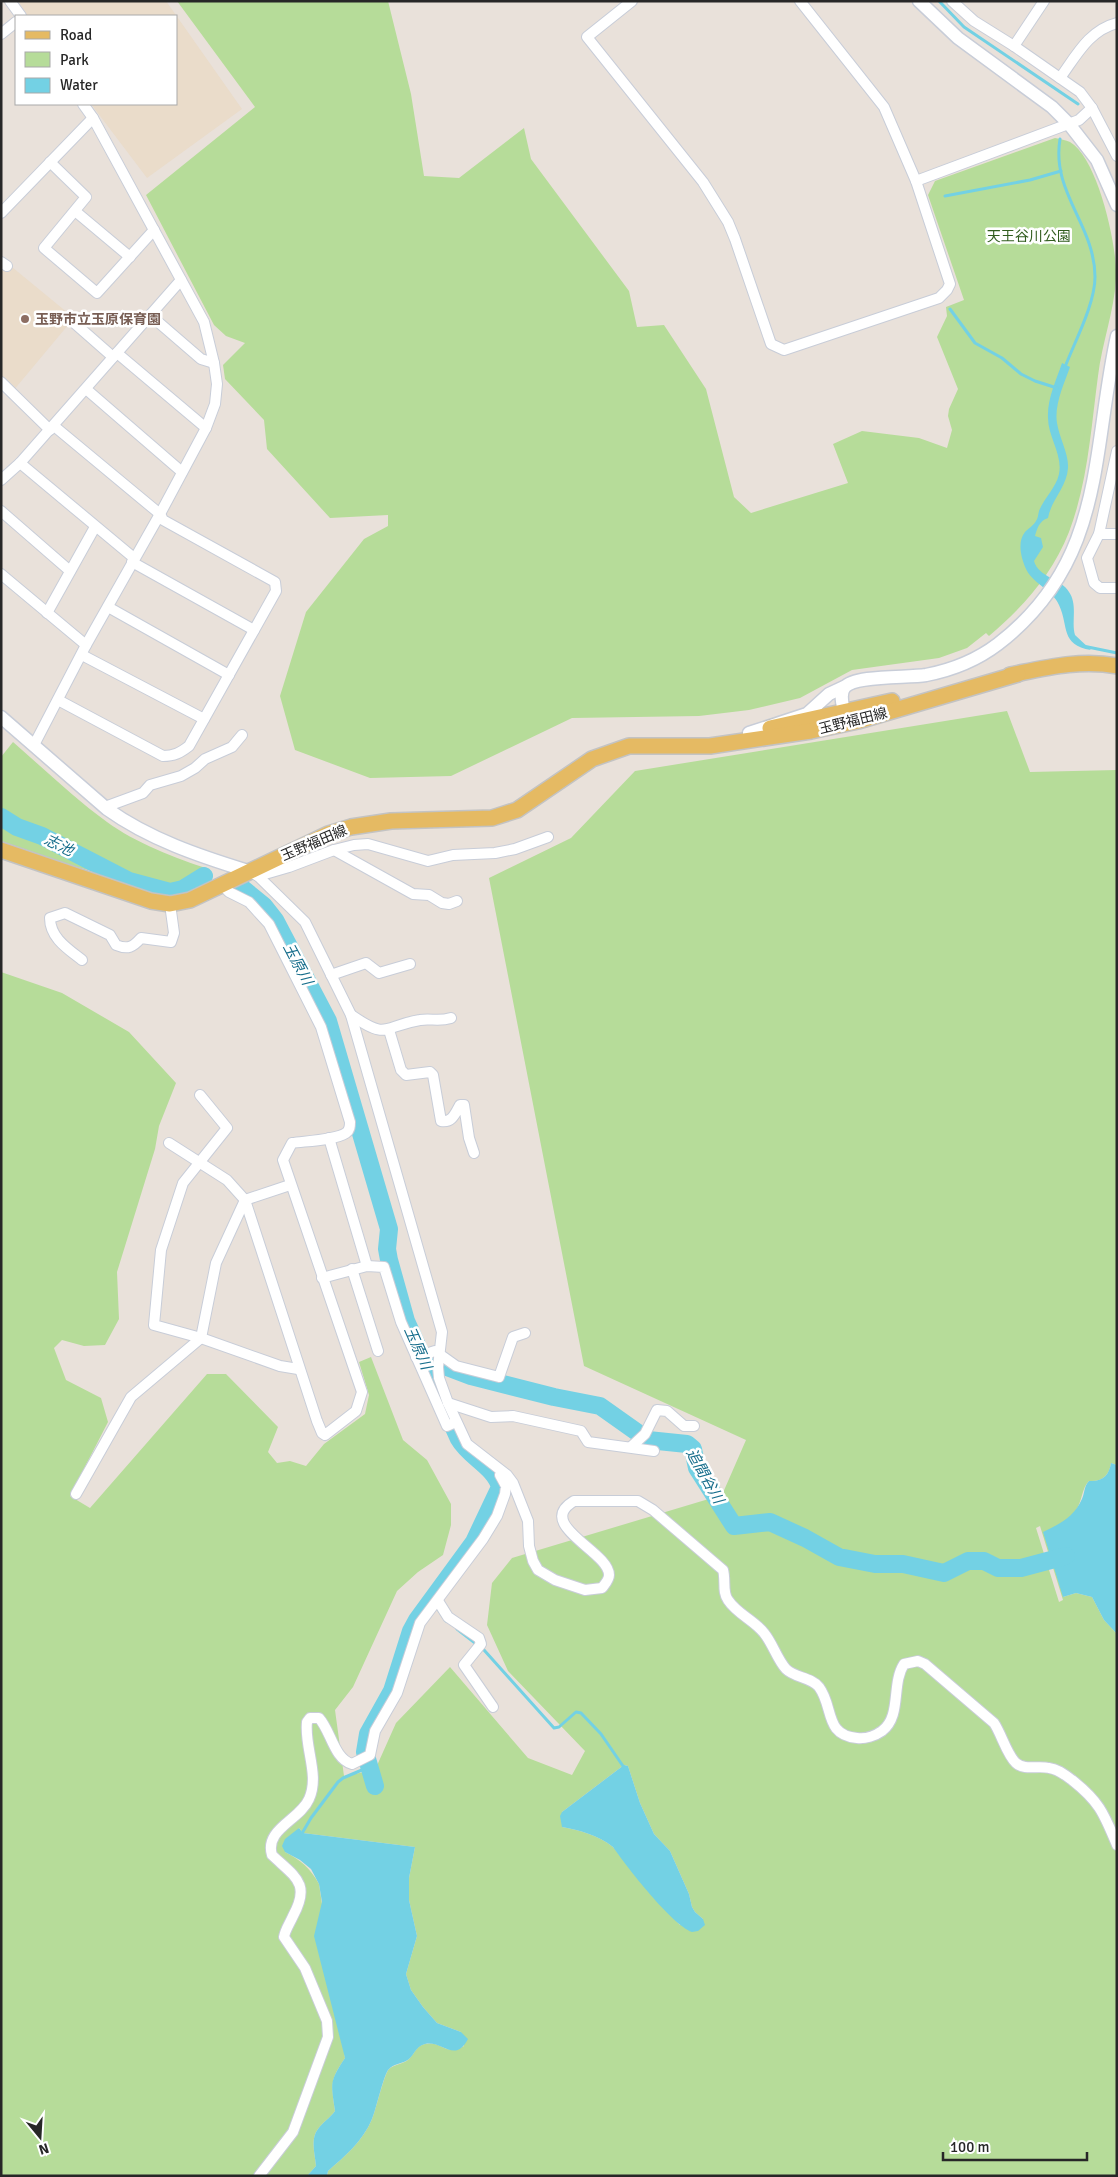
<svg xmlns="http://www.w3.org/2000/svg" width="1118" height="2177" font-family="Signika,'Noto Sans JP',sans-serif">
  <style>
    .education { fill: #eadcca }
    .green { fill: #b6dc99; fill-rule: evenodd }
    .water { fill: #73d1e4 }
    .lines { fill: none; stroke-linecap: round; stroke-linejoin: round }
    .stream { stroke: #73d1e4; stroke-width: 3 }
    .river { stroke: #73d1e4; stroke-width: 18 }
    .minor-casing { stroke: #c8cdd8; stroke-width: 12 }
    .tertiary-casing { stroke: #c8cdd8; stroke-width: 15 }
    .primary-casing { stroke: #c3c3c3; stroke-width: 18 }
    .minor { stroke: #fff; stroke-width: 10 }
    .tertiary { stroke: #fff; stroke-width: 12 }
    .primary { stroke: #e5ba63; stroke-width: 15 }
    .education-dot { fill: #8d6e63; stroke: #fff; stroke-width: 2 }
    .labels { text-anchor: middle; dominant-baseline: central; stroke-width: 5; stroke-linejoin: round; paint-order: stroke }
    .park-label { font-size: 14px; fill: #315d1e; stroke: #fff }
    .education-label { font-size: 14px; font-weight: bold; fill: #785e54; stroke: #fff; text-anchor: start }
    .street-label { font-size: 14px; fill: #272727; stroke: #fff }
    .water-label { font-size: 15px; font-style: italic; fill: #176e8c; stroke: #fff }
  </style>
  <rect width="100%" height="100%" fill="#e9e1da"/>
  <g class="education">
    <polygon points="18,1 166,1 242,109 147,178 91,104 176,104 176,16 28,16"/>
    <polygon points="1,258 74,318 13,391 1,378"/>
  </g>
  <g class="green">
    <path d="M177,1H388L411,94L424,176L459,178L524,128L531,159L629,291L637,327L664,325L706,389L734,497L751,513L848,483L833,444L862,431L919,438L947,448L952,430L948,416L949,409L958,389L937,337L947,316L946,307L964,300L928,195L935,181L1055,138C1060,139 1066,140 1070,142C1098,158 1118,248 1116,279C1114,312 1102,343 1098,376C1091,428 1088,482 1069,532C1052,575 1023,607 989,636L986,633L967,648L939,658L852,670L800,698L749,710L699,716L572,718L451,776L370,778L295,750L280,696L306,612L364,539L388,526V515L330,518L267,449L264,420L225,379L223,365L245,343L226,336L214,325L146,195L255,107Z"/>
    <path d="M1007,711L1030,772L1117,770V1465L1111,1463C1109,1476 1102,1482 1089,1481C1082,1487 1082,1502 1076,1510C1074,1514 1068,1518 1065,1521L1063,1597L1076,1593L1092,1597L1104,1620L1117,1634V2176H327L328,2171C345,2156 363,2141 372,2119C376,2110 384,2074 389,2069C395,2064 404,2064 409,2059C415,2053 416,2046 425,2044C442,2040 445,2057 464,2046L461,2032L437,2023L423,2007L411,1990L406,1974L417,1936L409,1900V1878L415,1847L303,1833L299,1828L285,1852C301,1860 310,1868 319,1884L345,2058C330,2080 331,2084 335,2111C330,2118 323,2122 318,2129C310,2139 315,2154 316,2166L307,2176H1V972L62,993L129,1032L176,1083L159,1126L155,1149L117,1272L119,1319L105,1345L84,1346L62,1340L54,1348L66,1380L101,1398L108,1422L70,1496L90,1508L207,1374H226L278,1427L268,1452L277,1463L290,1461L306,1466L324,1444L365,1414L369,1395L359,1362L371,1357L403,1440L427,1460L451,1504V1525L443,1555L418,1572L397,1591L353,1687L335,1710L344,1776L375,1770L396,1723L450,1667L528,1758L572,1775L585,1751L508,1671L487,1625L492,1583L512,1558L722,1495L746,1440L584,1366L489,878L571,838L635,771ZM1040,1526L1063,1600L1059,1602L1036,1528ZM624,1765L628,1766L640,1803L654,1834L670,1851L689,1894L692,1907L695,1912L703,1919L680,1925L652,1895L613,1847C598,1835 579,1830 562,1827V1812Z"/>
    <path d="M13,742C44,769 74,798 107,822C134,842 177,859 209,869L210,877L206,885L191,893L178,897L158,896L137,890L115,877L73,866L1,841V757Z"/>
  </g>
  <g class="water">
    <path d="M1062,363L1070,367C1064,384 1054,405 1057,423C1059,437 1069,454 1068,468C1067,487 1051,500 1048,518C1039,521 1037,529 1035,536L1041,538L1043,547L1034,561C1039,578 1061,578 1069,592C1078,605 1071,622 1075,635L1091,650C1060,645 1069,626 1059,605C1053,590 1033,584 1026,569C1021,558 1017,542 1025,532C1029,528 1033,526 1036,521C1038,518 1038,515 1039,511C1044,498 1056,488 1059,474C1063,455 1048,437 1048,418C1047,399 1056,381 1062,363Z"/>
    <path d="M1111,1463L1117,1465V1634L1104,1620L1092,1597L1076,1593L1063,1597L1043,1532C1060,1524 1074,1517 1082,1499C1085,1492 1084,1486 1089,1481C1103,1482 1109,1475 1111,1463Z"/>
    <path d="M624,1765L628,1766L640,1803L654,1834L670,1851L689,1894L692,1907L695,1912L703,1919L705,1925L698,1931L692,1932C672,1925 626,1866 613,1847C598,1835 579,1830 562,1827L560,1816L562,1812Z"/>
    <path d="M299,1828L303,1833L415,1847L409,1878V1900L417,1936L406,1974L411,1990L423,2007L437,2023L461,2032L468,2039C455,2064 442,2040 425,2044C415,2046 414,2057 406,2061C400,2064 394,2064 389,2069C384,2073 376,2110 372,2119C363,2141 345,2156 328,2171L327,2176H307L316,2166C315,2154 310,2139 318,2129C323,2122 330,2118 335,2111C331,2083 329,2082 345,2058L314,1936L322,1902L319,1884L311,1869L300,1860L285,1852L282,1846L285,1839Z"/>
  </g>
  <g class="lines">
    <g class="stream">
      <polyline points="939,1 964,27 1078,104"/>
      <path d="M1060,139C1051,193 1095,225 1095,277C1095,304 1075,341 1065,367"/>
      <polyline points="945,196 1030,180 1061,171"/>
      <polyline points="950,309 975,343 1002,358 1021,374 1035,381 1057,388"/>
      <polyline points="1083,646 1117,653"/>
      <polyline points="438,1609 446,1621"/>
      <polyline points="457,1629 484,1650 554,1728 559,1727 576,1712 581,1713 601,1734 625,1769"/>
      <polyline points="301,1835 311,1818 338,1782 343,1778 369,1767"/>
    </g>
    <g class="river">
      <polyline points="1,817 17,827 42,836 129,881 170,892 183,889 204,876"/>
      <path d="M242,888L264,906L275,920L328,1021L389,1229L387,1249L389,1260L406,1321L459,1439C469,1457 495,1467 500,1487L474,1542L417,1620L411,1631L392,1691L368,1734L365,1752L375,1786"/>
      <polyline points="425,1361 442,1365 471,1376 554,1397 600,1406 648,1440 687,1444 693,1449 697,1468 734,1526 770,1522 805,1538 839,1557 875,1564 903,1564 944,1573 968,1561 984,1561 998,1568 1021,1568 1066,1556"/>
    </g>
    <g class="minor-casing">
      <g id="minor">
        <polyline points="10,1 21,16"/>
        <polyline points="632,1 587,37 703,182 728,222 735,239 771,344 784,350 939,298 947,290 950,284 916,181 884,107 800,1"/>
        <polyline points="952,1 974,21 1014,46 1080,92 1092,108 1117,156"/>
        <polyline points="1,34 16,22"/>
        <polyline points="1014,46 1044,1"/>
        <path d="M1060,78C1076,56 1089,30 1117,23"/>
        <polyline points="50,162 86,197 44,248 97,293 154,230"/>
        <polyline points="916,181 1079,120 1092,108"/>
        <polyline points="75,211 130,257"/>
        <polyline points="1,213 93,118"/>
        <polyline points="1,262 7,266"/>
        <polyline points="150,315 201,359 214,363"/>
        <polyline points="72,321 113,357"/>
        <polyline points="117,353 206,428"/>
        <polyline points="1,382 50,430"/>
        <polyline points="86,389 182,472"/>
        <path d="M54,426L160,514L163,520L275,582L276,591L189,746C180,753 174,756 163,756L58,700"/>
        <polyline points="1117,451 1099,534 1087,558 1094,583 1100,588 1117,588"/>
        <polyline points="20,463 134,558"/>
        <polyline points="1,480 20,463 181,280"/>
        <polyline points="1,511 70,571"/>
        <polyline points="1099,534 1117,534"/>
        <polyline points="132,562 254,630"/>
        <polyline points="1,574 86,645"/>
        <polyline points="108,607 229,675"/>
        <polyline points="47,613 95,527"/>
        <polyline points="82,655 204,719"/>
        <polyline points="34,745 86,645 160,514 206,428 215,404 217,384 214,363 204,322 93,118 83,104"/>
        <polyline points="105,807 143,793 150,785 181,776 195,768 205,759 232,747 242,735"/>
        <polyline points="334,850 413,894 429,895 442,903 449,904 457,901"/>
        <path d="M248,871L258,876L305,922L351,1015L442,1332L438,1367L439,1378L448,1403L467,1444L507,1475L513,1483L528,1521L529,1546L533,1561L538,1570L555,1580L585,1590L602,1588C605,1584 609,1580 609,1575C609,1551 534,1525 574,1501H638L653,1510L723,1570C726,1580 722,1592 728,1600C737,1614 754,1620 764,1633C773,1644 777,1659 786,1669C795,1678 811,1677 819,1687C834,1707 824,1735 857,1738C865,1739 875,1736 882,1731C902,1716 891,1684 904,1664L918,1661L925,1664L994,1723C1001,1733 1007,1755 1016,1763C1025,1771 1038,1765 1049,1768C1058,1769 1065,1775 1072,1780C1100,1802 1104,1814 1117,1845"/>
        <polyline points="258,876 289,867 334,850 354,845 368,844 428,861 453,855 495,853 515,849 548,837"/>
        <path d="M82,960C68,949 50,938 50,918L65,913L110,935L116,945C128,950 133,947 141,938L171,942L174,933L170,904"/>
        <polyline points="331,975 366,963 379,973 410,964"/>
        <path d="M351,1015C389,1041 382,1026 420,1020C431,1018 438,1022 451,1018"/>
        <path d="M389,1030L401,1070L406,1075L430,1072L433,1075L441,1121C452,1123 455,1114 460,1105H464L469,1138L474,1153"/>
        <polyline points="200,1095 227,1128 183,1183 161,1250 154,1325 201,1338 280,1366 298,1369"/>
        <polyline points="329,1138 367,1266"/>
        <path d="M169,1143L227,1180L245,1200L317,1421L322,1433L325,1435L356,1411L362,1392L283,1160L292,1143C306,1141 335,1140 346,1133C350,1130 350,1126 350,1122L321,1027L269,924L249,902L229,892L222,885"/>
        <polyline points="352,1269 378,1351"/>
        <polyline points="322,1278 367,1266 384,1267 401,1322 447,1426 456,1422"/>
        <polyline points="416,1357 435,1351 456,1366 499,1377 513,1337 525,1333"/>
        <polyline points="448,1403 491,1417 513,1416 581,1431 588,1442 654,1451"/>
        <polyline points="631,1447 645,1434 657,1410 667,1411 684,1426 694,1426"/>
        <polyline points="76,1494 131,1397 201,1338 216,1263 245,1200 290,1185"/>
        <polyline points="438,1601 448,1617 479,1638 481,1644 464,1665 493,1707"/>
        <path d="M259,2176L293,2132L328,2037L327,2021L305,1968L284,1937C285,1930 290,1923 293,1916C311,1883 295,1877 272,1855C264,1829 300,1820 309,1799C320,1775 304,1747 307,1722L310,1718H319C331,1731 334,1759 352,1764L370,1755L375,1731L397,1693L420,1623L483,1539L497,1516L505,1494L506,1486L500,1475"/>
      </g>
    </g>
    <g class="tertiary-casing">
      <g id="tertiary">
        <polyline points="919,1 958,38 1052,107 1069,124 1097,160 1117,205"/>
        <path d="M1,717L107,809C149,839 199,856 248,871"/>
        <path d="M846,719C844,710 838,694 845,687C855,675 907,678 926,675C952,670 977,660 998,644C1106,561 1091,454 1117,336"/>
        <polyline points="749,733 807,714 829,694 844,687"/>
      </g>
    </g>
    <g class="primary-casing">
      <g id="primary">
        <path d="M1010,675C1045,668 1080,659 1117,666"/>
        <polyline points="770,728 892,701"/>
        <polyline points="1,850 151,901 170,904 190,900 328,834 351,827 391,821 492,818 517,810 592,759 629,746 710,746 811,731 858,721 1018,674"/>
      </g>
    </g>
    <use href="#minor" class="minor"/>
    <use href="#tertiary" class="tertiary"/>
    <use href="#primary" class="primary"/>
  </g>
  <circle class="education-dot" cx="25" cy="319" r="5"/>
  <g class="labels">
    <g class="park-label">
      <text x="1029" y="236">天王谷川公園</text>
    </g>
    <g class="education-label">
      <text x="35" y="319">玉野市立玉原保育園</text>
    </g>
    <g class="street-label">
      <text transform="translate(853 721) rotate(-14)">玉野福田線</text>
      <text transform="translate(314 843) rotate(-23)">玉野福田線</text>
    </g>
    <g class="water-label">
      <text transform="translate(59 845) rotate(26)">志池</text>
      <text transform="translate(298 964) rotate(62)">玉原川</text>
      <text transform="translate(418 1348) rotate(66)">玉原川</text>
      <text transform="translate(705 1476) rotate(61)">追間谷川</text>
    </g>
  </g>
  <rect width="1118" height="2177" fill="none" stroke="#272727" stroke-width="5"/>
  <rect x="15" y="15" width="162" height="90" fill="#ffffff" stroke="#a9a9a9"/>
  <rect x="25" y="31" width="25" height="8" fill="#e5ba63" stroke="#a9a9a9"/>
  <text x="60" y="40" font-size="15" fill="#272727">Road</text>
  <rect x="25" y="52" width="25" height="15" fill="#b6dc99" stroke="#a9a9a9"/>
  <text x="60" y="65" font-size="15" fill="#272727">Park</text>
  <rect x="25" y="78" width="25" height="15" fill="#73d1e4" stroke="#a9a9a9"/>
  <text x="60" y="90" font-size="15" fill="#272727">Water</text>
  <g transform="translate(40 2137) rotate(162)" stroke="#ffffff" stroke-width="4" paint-order="stroke">
  <path d="M0-4L9 19L0 12L-9 19Z" fill="#272727"/>
  <text y="-8" font-size="14" font-weight="bold" text-anchor="middle" fill="#272727">N</text>
  </g>
  <path d="M943 2152v8h144v-8" fill="none" stroke="#272727" stroke-width="2.5"/>
  <text x="950" y="2152" font-size="15" fill="#272727" stroke="#ffffff" stroke-width="4" paint-order="stroke">100 m</text>
</svg>
